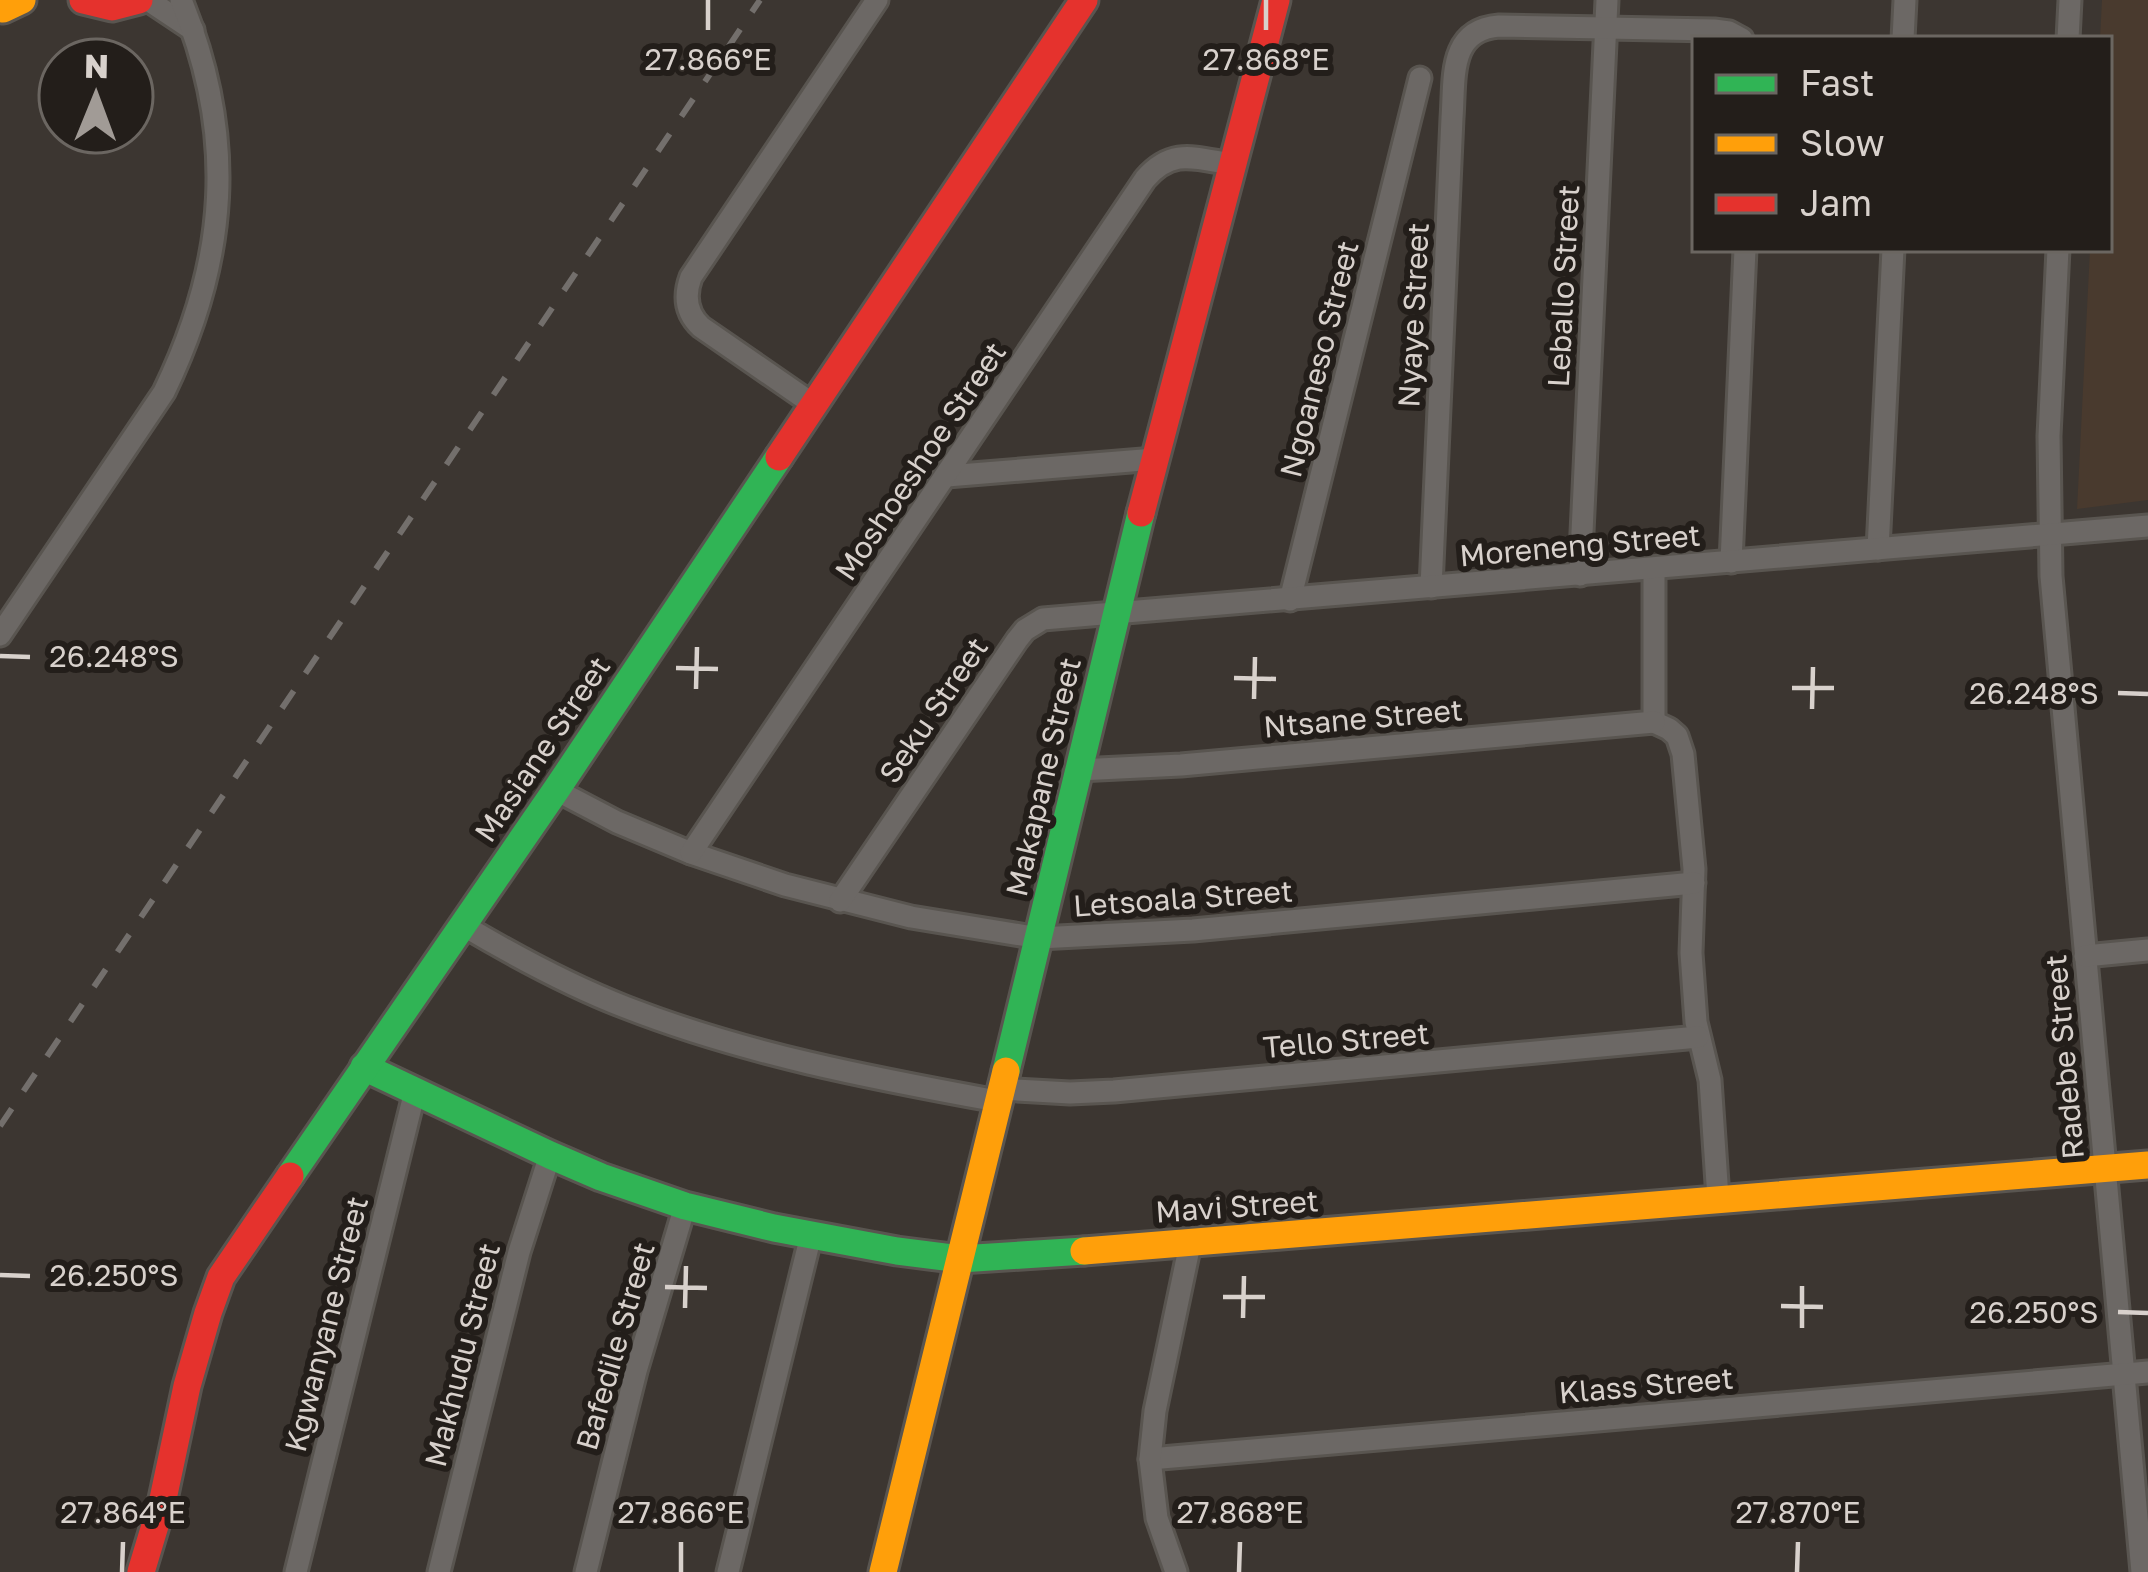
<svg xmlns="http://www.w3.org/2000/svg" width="2148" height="1572" font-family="'Golos Text',sans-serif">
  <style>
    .built { fill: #493a2e }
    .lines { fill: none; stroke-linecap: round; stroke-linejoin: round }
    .street-casing { stroke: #595550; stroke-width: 27 }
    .fast-casing { stroke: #595550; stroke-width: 33 }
    .slow-casing { stroke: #595550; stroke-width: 33 }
    .jam-casing { stroke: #595550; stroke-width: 33 }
    .street { stroke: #6c6865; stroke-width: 21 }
    .fast { stroke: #30b455; stroke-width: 27 }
    .slow { stroke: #ff9f0a; stroke-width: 27 }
    .jam { stroke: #e5322d; stroke-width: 27 }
    .rail { stroke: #736f6c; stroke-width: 6; stroke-dasharray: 21 21; stroke-linecap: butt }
    .ticks { fill: none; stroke: #d8d1cc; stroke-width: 4.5 }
    .labels { text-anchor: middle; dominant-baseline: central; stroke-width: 12; stroke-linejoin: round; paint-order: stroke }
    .street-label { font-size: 30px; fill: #d8d1cc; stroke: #231e1a }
    .ticks-label { font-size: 30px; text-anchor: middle; fill: #d8d1cc; stroke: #231e1a; stroke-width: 12; stroke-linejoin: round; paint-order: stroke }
  </style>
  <rect width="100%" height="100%" fill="#3c3631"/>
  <polygon class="built" points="2102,0 2148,0 2148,500 2077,509 2090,249 2109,249 2109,39 2100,39"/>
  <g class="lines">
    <g class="street-casing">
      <g id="street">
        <polyline points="148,0 193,30"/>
        <polyline points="1903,39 1905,0"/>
        <polyline points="2068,39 2070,0"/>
        <polyline points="2058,249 2049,436 2051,576 2142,1572"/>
        <path d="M814,405L701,327C686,313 684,296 691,277L877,0"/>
        <polyline points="947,476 1155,459"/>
        <polyline points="1878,549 1893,249"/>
        <polyline points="1731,562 1745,249"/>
        <polyline points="1654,570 1654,722 1669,729 1677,736 1683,754 1694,869 1691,953 1696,1022 1710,1080 1718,1198"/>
        <polyline points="1580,575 1607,0"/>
        <path d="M1431,587L1452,118C1455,78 1448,30 1499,26L1714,30L1729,32L1742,39"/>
        <polyline points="1290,600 1420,78"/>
        <path d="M0,635L164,392C228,260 237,136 181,0"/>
        <polyline points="1078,770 1181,765 1654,722"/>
        <polyline points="556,790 617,822 691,853 785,885 911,917 1039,938 1193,930 1694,883"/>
        <path d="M691,853L1145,179C1172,148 1194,158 1231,164"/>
        <polyline points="840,901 1017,640 1025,630 1043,619 2148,526"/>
        <path d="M461,924C513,955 568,985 625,1007C745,1054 871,1078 997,1101"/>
        <polyline points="2085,956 2148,950"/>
        <polyline points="1000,1089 1070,1093 1114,1091 1698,1037"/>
        <polyline points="1150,1459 2148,1372"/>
        <polyline points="296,1572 415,1091"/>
        <polyline points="439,1572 519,1252 550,1155"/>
        <polyline points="586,1572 636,1371 685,1206"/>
        <polyline points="728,1572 811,1235"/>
        <polyline points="1176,1572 1157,1518 1150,1459 1155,1411 1190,1244"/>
      </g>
    </g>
    <g class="fast-casing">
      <g id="fast">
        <polyline points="364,1067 550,1155 601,1177 685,1206 774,1228 897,1251 960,1259 1084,1251"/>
        <polyline points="1006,1071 1141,513"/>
        <polyline points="290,1176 556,790 779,457"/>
      </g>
    </g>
    <g class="slow-casing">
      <g id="slow">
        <polyline points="3,9 22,0"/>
        <polyline points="1084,1251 2148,1165"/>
        <polyline points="883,1572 1006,1071"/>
      </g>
    </g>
    <g class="jam-casing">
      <g id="jam">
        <polyline points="83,0 112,7 139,0"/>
        <polyline points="779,457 1084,0"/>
        <polyline points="1141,513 1276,0"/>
        <polyline points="141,1572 163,1499 187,1386 208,1313 221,1277 290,1176"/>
      </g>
    </g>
    <use href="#street" class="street"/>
    <use href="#fast" class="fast"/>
    <use href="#slow" class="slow"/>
    <use href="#jam" class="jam"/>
    <polyline class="rail" points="0,1126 760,0"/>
  </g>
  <path class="ticks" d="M708,30V0M1266,30V0M0,656L30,657M676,668L718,669M1234,678L1276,679M1792,688H1834M696,689L697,647M2118,693L2148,694M1254,699L1255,657M1812,709L1813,667M0,1275L30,1276M665,1287L707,1288M1223,1297H1265M1781,1306L1823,1307M685,1308L686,1266M2118,1312L2148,1313M1243,1318L1244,1276M1802,1328V1286M122,1572L123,1542M681,1572V1542M1239,1572L1240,1542M1797,1572L1798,1542"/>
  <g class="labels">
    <g class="street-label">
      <text transform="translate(1563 286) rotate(-87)">Leballo Street</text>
      <text transform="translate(1413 315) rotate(-87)">Nyaye Street</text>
      <text transform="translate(1319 359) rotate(-76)">Ngoaneso Street</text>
      <text transform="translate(920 461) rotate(-56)">Moshoeshoe Street</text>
      <text transform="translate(1580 545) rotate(-5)">Moreneng Street</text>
      <text transform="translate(933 710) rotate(-56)">Seku Street</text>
      <text transform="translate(1363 718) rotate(-5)">Ntsane Street</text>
      <text transform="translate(542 749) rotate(-56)">Masiane Street</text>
      <text transform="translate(1043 777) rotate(-77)">Makapane Street</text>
      <text transform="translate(1183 898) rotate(-4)">Letsoala Street</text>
      <text transform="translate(1346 1040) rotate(-5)">Tello Street</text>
      <text transform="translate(2064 1057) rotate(-95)">Radebe Street</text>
      <text transform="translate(1237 1206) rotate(-4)">Mavi Street</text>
      <text transform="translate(326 1324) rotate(-76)">Kgwanyane Street</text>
      <text transform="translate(615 1346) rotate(-74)">Bafedile Street</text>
      <text transform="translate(462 1355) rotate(-76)">Makhudu Street</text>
      <text transform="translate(1646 1385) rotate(-5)">Klass Street</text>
    </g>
  </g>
  <g class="ticks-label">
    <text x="708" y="70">27.866°E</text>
    <text x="1266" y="70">27.868°E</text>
    <text x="114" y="667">26.248°S</text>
    <text x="2034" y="704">26.248°S</text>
    <text x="114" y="1286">26.250°S</text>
    <text x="2034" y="1323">26.250°S</text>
    <text x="123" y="1523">27.864°E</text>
    <text x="681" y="1523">27.866°E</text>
    <text x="1240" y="1523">27.868°E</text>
    <text x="1798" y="1523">27.870°E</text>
  </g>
  <rect x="1692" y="36" width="420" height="216" fill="#231e1a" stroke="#6b6661" stroke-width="3"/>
  <rect x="1716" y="75" width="60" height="18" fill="#30b455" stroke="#6b6661" stroke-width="3"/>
  <text x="1800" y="96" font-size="36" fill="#d8d1cc">Fast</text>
  <rect x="1716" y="135" width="60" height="18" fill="#ff9f0a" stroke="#6b6661" stroke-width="3"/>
  <text x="1800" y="156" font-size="36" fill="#d8d1cc">Slow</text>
  <rect x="1716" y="195" width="60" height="18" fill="#e5322d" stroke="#6b6661" stroke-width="3"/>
  <text x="1800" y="216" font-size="36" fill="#d8d1cc">Jam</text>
  <g transform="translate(96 96) rotate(1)"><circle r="57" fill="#231e1a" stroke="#6b6661" stroke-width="3"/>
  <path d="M0-9L21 45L0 30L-21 45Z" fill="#a19b96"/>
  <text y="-18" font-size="33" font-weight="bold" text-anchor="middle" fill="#d8d1cc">N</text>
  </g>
</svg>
